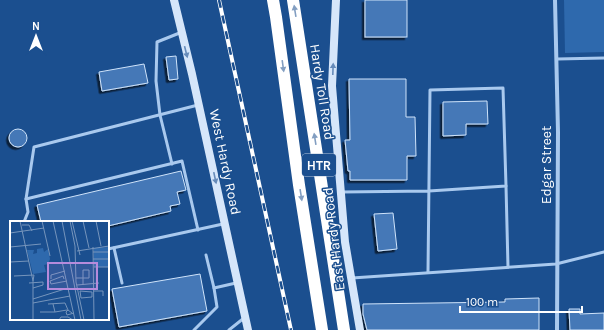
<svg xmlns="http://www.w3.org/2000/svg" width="604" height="330" font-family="Karla,sans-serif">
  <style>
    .green { fill: #2e69ad }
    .building { fill: #4478b7; stroke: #cfe3fa; filter: url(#shadow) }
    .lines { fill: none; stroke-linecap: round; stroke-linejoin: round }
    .lane { stroke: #a9c9ee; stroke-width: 3 }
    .street { stroke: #a9c9ee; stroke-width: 4 }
    .secondary { stroke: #d6e6fa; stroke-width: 8 }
    .highway { stroke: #fff; stroke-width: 12 }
    .rail-casing { stroke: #fff; stroke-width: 4 }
    .rail { stroke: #1b4f8f; stroke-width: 2.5; stroke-dasharray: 8; stroke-linecap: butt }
    .oneway { fill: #829ec1 }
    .oneway2 { fill: #668bba }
    .labels { text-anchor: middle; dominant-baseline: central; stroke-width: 3; stroke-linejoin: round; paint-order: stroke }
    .shield { fill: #1b4f8f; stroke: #bbcadd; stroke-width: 1 }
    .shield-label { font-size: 13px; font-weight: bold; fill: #fff }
    .street-label { font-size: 14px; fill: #fff; stroke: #1b4f8f }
    .inset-road { fill: none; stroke: #7695bc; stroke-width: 1 }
    .view { fill: #b68bdc; fill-opacity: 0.15; stroke: #b68bdc; stroke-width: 2 }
    .inset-edge { fill: none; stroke: #fff; stroke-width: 2 }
  </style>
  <defs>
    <filter id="shadow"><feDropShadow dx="-2.5" dy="2.5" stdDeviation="0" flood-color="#0009"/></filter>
  </defs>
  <rect width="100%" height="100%" fill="#1b4f8f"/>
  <polygon class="green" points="564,0 604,0 604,52 565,53"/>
  <g class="building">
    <rect x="365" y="0" width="42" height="37"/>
    <polygon points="176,56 178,79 169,80 166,57"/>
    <polygon points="144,64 148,83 102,91 99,72"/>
    <polygon points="349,79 406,79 406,117 415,117 416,156 407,156 407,180 350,180 350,171 348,171 345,140 350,140"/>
    <polygon points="487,101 488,124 466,124 466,135 443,136 443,102"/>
    <circle cx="18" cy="138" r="9"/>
    <polygon points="181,171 186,190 177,192 180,204 170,206 171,211 108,226 108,222 41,222 37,205"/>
    <polygon points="393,213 397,249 378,251 374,214"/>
    <polygon points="200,274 207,311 119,327 112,289"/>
    <polygon points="539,298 539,330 367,330 363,314 363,304 505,302 505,299"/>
    <polygon points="569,309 580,309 580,314 604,313 604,330 570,330"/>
  </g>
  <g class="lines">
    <g class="lane">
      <polyline points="557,59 604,58"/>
      <polyline points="172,164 160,115 156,81 157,42 182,32"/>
      <polyline points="506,186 508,267"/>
      <polyline points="342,192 429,191 506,186 503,88 430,90 428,272"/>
      <polyline points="26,199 34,147 198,105"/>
      <polyline points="24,222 28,212 26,199 182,161 198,230"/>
      <polyline points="114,248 122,283"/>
      <polyline points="108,249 223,224"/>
      <polyline points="206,255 214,288"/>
      <polyline points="352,278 556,264 604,252"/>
      <polyline points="194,330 217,307 214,288 236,283"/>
      <polyline points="229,330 244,318"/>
    </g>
    <polyline class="street" points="555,0 558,132 557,330"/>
    <g class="secondary">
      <polyline points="174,0 192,74 248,330"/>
      <polyline points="336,0 332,86 345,242 360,330"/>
    </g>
    <g class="highway">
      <polyline points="273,0 276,17 299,185 322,330"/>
      <polyline points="293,0 344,330"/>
    </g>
    <g class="rail-casing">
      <polyline id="rail" points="219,0 291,330"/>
    </g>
    <use href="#rail" class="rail"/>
  </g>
  <defs><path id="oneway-solid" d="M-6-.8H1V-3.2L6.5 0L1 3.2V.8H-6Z"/></defs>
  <g class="oneway">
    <use href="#oneway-solid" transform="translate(295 11) rotate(-99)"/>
    <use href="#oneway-solid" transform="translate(283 66) rotate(82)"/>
    <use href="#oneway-solid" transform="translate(315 139) rotate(-99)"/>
    <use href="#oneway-solid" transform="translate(301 195) rotate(81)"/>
  </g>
  <g class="oneway2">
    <use href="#oneway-solid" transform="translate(186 52) rotate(76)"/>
    <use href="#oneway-solid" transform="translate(333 69) rotate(-88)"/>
    <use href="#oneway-solid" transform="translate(215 178) rotate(78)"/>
  </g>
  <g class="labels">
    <rect class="shield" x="302" y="154" width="34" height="22" rx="3"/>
    <g class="shield-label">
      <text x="319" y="165">HTR</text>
    </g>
    <g class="street-label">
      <text transform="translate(322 92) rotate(81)">Hardy Toll Road</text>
      <text transform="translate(225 162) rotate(78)">West Hardy Road</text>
      <text transform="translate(546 165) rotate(-90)">Edgar Street</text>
      <text transform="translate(334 239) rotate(-97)">East Hardy Road</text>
    </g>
  </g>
  <g transform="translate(10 221)">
    <rect width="99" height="99" fill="#1b4f8f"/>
    <path d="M99,26V46H84V27ZM33,27L34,31L38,28L40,38L38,43L34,44L36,51L23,53L17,29H24L23,33L27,32V28Z" fill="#2e69ad"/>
    <path class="inset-road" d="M10,0L23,60V99M32,0L40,35M43,0L65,99M52,0L71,99M60,0L65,25L66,61L74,99M62,0L70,34M73,0L79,27M86,0L91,25M12,4H19L22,10M0,12L34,7M0,26L31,23M83,26L84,99M67,30L99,25M83,31H99M83,38H99M0,41L19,40M84,46H99M4,55L24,54L23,60M66,57H79V49H73V64M41,58V54L55,50M54,58L53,55L40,60L41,63L57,60M19,62L33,61V64L23,67M67,64L89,62M70,70L71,77L82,76V71M70,70L82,71M84,70H93V75M23,78L58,67M23,82L60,75M38,83L55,82L58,89M43,83L45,91L57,89M30,91H45M62,92L58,89L56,91L57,94L64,92M49,99L51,96H58L63,99"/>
    <path class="view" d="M38,42H87V68H38Z"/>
    <rect width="99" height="99" class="inset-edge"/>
  </g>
  <g transform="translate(36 36)" stroke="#1b4f8f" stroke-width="3" paint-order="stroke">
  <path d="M0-3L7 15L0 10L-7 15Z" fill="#ffffff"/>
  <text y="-6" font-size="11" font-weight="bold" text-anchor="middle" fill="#ffffff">N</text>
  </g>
  <path d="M460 306v6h122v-6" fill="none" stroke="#ffffff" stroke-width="2"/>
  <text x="466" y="306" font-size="12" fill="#ffffff" stroke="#1b4f8f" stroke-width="3" paint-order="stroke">100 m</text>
</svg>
